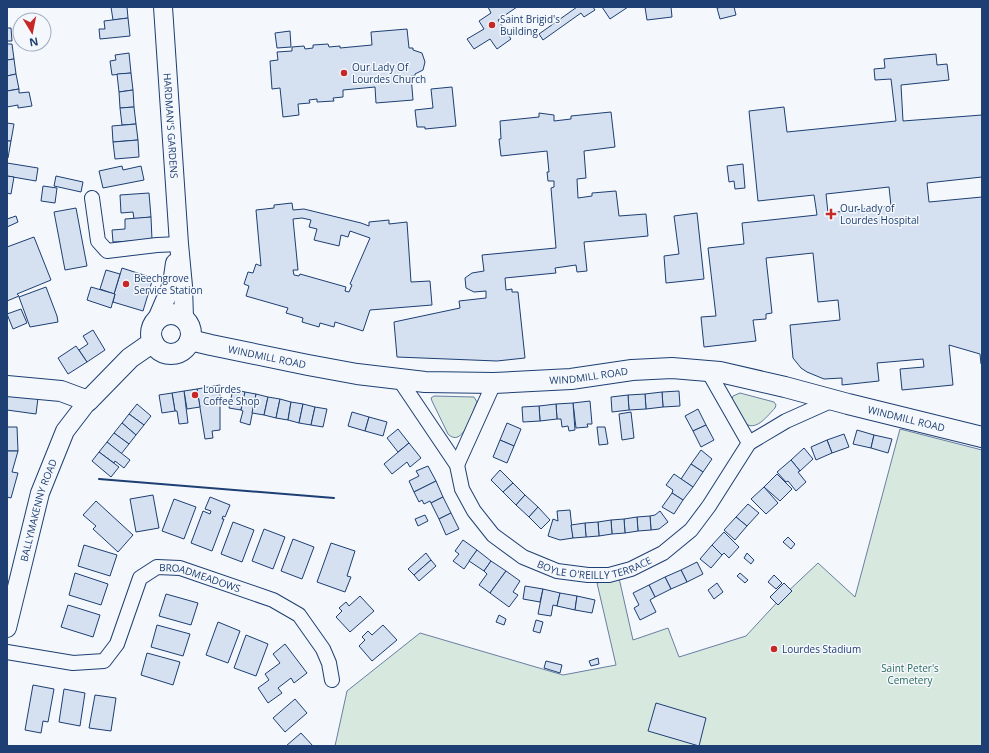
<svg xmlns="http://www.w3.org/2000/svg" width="989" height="753" font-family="'Open Sans',sans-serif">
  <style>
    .green { fill: #d7e8df; stroke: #687fa3 }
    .building { fill: #d5e0f0; stroke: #1d3f73; fill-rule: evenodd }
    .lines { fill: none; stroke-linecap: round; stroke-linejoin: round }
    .minor-casing { stroke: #1d3f73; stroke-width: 16 }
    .tertiary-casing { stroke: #1d3f73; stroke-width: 20 }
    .secondary-casing { stroke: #1d3f73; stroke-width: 22 }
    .minor { stroke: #f4f7fb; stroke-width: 14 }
    .tertiary { stroke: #f4f7fb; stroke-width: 18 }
    .secondary { stroke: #f4f7fb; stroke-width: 20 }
    .wall { stroke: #1d3f73; stroke-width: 2 }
    .poi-dot { fill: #c62828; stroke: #f4f7fb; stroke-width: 1.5 }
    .labels { text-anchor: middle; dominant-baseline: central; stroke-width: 3; stroke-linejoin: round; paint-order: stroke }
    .poi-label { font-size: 10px; fill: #1d3f73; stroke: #f4f7fb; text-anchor: start }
    .street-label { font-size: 10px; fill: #1d3f73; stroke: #f4f7fb }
    .park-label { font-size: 10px; fill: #2c6c60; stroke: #f4f7fb }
  </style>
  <rect width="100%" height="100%" fill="#f4f7fb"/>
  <g class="green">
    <path d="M740,393L774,402L776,405L775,408C768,415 757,431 746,424L732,399L733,396Z"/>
    <path d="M434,396L474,397L477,402C472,412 463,449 448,434L432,401L431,398Z"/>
    <polygon points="900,429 982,450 982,746 335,746 347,691 420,633 563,675 616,665 597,583 619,578 633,640 668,628 679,657 746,636 782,597 818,563 855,597"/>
  </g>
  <g class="building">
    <polygon points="111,7 127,7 128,18 113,20"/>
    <polygon points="488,7 517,7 498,20 511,39 497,49 490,39 474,49 467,39 484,29 479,21 491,13"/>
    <polygon points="577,7 593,7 595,10 584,17 581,13 543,40 539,34"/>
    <polygon points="602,7 628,7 610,19"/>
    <polygon points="645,7 671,7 672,17 647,20"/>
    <polygon points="723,7 734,7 736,15 720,19 717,8"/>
    <polygon points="128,18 130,36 100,39 99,29 105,29 104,21"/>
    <polygon points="7,28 11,28 12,41 7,41"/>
    <polygon points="407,29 409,48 413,48 413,50 422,53 425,62 423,70 415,74 415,76 411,76 413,100 376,103 375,87 343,90 343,97 333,98 334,101 317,102 317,99 309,100 310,103 298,104 299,115 283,117 280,88 272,89 270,61 278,60 277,52 292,51 292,47 304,46 305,49 313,48 313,45 328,44 329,47 340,46 340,48 372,45 371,32"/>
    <polygon points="290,31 291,47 277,48 275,33"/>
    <polygon points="7,44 12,44 14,59 7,60"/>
    <polygon points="129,53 131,73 112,75 110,61 116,60 115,55"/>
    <path d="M936,54L937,65L947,64L949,80L901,85L903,121L982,115V177L927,183L929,202L982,197V364H981L980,354L949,345L953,385L902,390L900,369L924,367L923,359L877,363L879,381L842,385V378L824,379L807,372L801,368L793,358L790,325L840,320L838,300L818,302L813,253L766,258L772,313L766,314V319L753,320L756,341L704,347L701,317L716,316L708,248L744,244L742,223L817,215L814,195L758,201L749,111L784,107L787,132L896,121L891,79L875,80L874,69L885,68L884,59ZM889,187L891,206L828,213L826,194Z"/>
    <polygon points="14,59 16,74 7,76 7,60"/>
    <polygon points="131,73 133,90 119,92 117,74"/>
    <polygon points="16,74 19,89 7,91 7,76"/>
    <polygon points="452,87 456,126 425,129 425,127 417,127 415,110 433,108 431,89"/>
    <polygon points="19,89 19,93 29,92 32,106 18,108 18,105 7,107 7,91"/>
    <polygon points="133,90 134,107 120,108 119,92"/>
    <polygon points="134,107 136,124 122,125 120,108"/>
    <polygon points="611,112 615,147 584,151 586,178 577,179 578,198 592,196 592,193 616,191 619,216 646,214 648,236 584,242 587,271 577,272 576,265 555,268 556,273 505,278 506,290 512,289 512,292 518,292 525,358 497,361 397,357 394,322 460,308 459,301 486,298 486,291 474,292 466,288 465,278 472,273 484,271 482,255 556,248 551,188 554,187 554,181 548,181 547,172 549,172 547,151 501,156 499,139 501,139 500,121 539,117 539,113 554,115 554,121 571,119 571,116"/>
    <polygon points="7,123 14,124 11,141 7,141"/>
    <polygon points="136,124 138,140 113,142 112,126"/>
    <polygon points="138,140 139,157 115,159 113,142"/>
    <polygon points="7,141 11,141 8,158 7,158"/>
    <polygon points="7,158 7,163 38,168 36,181 7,176"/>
    <polygon points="743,164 745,188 735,189 734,181 729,182 727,166"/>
    <polygon points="122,166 123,170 141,166 144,180 103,188 99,171"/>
    <polygon points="7,176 14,177 11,194 7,193"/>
    <polygon points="56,176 83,182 81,192 54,186"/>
    <polygon points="43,186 57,188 55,203 41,201"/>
    <polygon points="149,193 151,217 134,219 133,212 121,213 120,195"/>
    <path d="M292,203L293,210L304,209L361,223L369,226V222L389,220V224L407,222L411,282L430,281L432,305L370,310L363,331L335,322L334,327L320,323L319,327L302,322L303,318L286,313L288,308L246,296L249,286L244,284L248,272L253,273L256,264L261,266L256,210L274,208V205ZM302,218L311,220L309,227L317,229L314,240L339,246L341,235L348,237L350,231L370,238L350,284L352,285L349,292L345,291L346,287L300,274L299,276L294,275L293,270H298L293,219Z"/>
    <polygon points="76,208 87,266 65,270 54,212"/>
    <polygon points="697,213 704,279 666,283 664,256 679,254 674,216"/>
    <polygon points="16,216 18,222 7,227 7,219"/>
    <polygon points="151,217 152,240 113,242 112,230 125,229 125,219"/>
    <polygon points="34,237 51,280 17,294 19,296 7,301 7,247"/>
    <polygon points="122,268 153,278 143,311 113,302 115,294 114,294"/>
    <polygon points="106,270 120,274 114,294 100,289"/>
    <polygon points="46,287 57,316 58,322 30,327 19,297"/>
    <polygon points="91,287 115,294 111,308 87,300"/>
    <polygon points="21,309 27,323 13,329 7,314"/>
    <polygon points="93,330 105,350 87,362 79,350 88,344 83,336"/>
    <polygon points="76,346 87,362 68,374 58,358"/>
    <polygon points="220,385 220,430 212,431 213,438 205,439 197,389"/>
    <polygon points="197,389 200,407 187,409 184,391"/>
    <polygon points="233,389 245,392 241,410 229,408"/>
    <polygon points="184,391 188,423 179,424 177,411 175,411 172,393"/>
    <polygon points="679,391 680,406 663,407 662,392"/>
    <polygon points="245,392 256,394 250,425 240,422 243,411 241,410"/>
    <polygon points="662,392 663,407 646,409 645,394"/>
    <polygon points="172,393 175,411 162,413 159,395"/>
    <polygon points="7,394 38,398 36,414 7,410"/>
    <polygon points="256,394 268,397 264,415 252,413"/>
    <polygon points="645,394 646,409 629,410 628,395"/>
    <polygon points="628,395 629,410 612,412 611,397"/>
    <polygon points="268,397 280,399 276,418 264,415"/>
    <polygon points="280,399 291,402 288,420 276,418"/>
    <polygon points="590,401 592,424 587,424 588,427 576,428 573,403"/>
    <polygon points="291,402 303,404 299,423 288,420"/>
    <polygon points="573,403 575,430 569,431 568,426 562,427 561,419 557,419 556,404"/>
    <polygon points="137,404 151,416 144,425 129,414"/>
    <polygon points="303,404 315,407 311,425 299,423"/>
    <polygon points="556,404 557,419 540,421 539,406"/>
    <polygon points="539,406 540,421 523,422 522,407"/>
    <polygon points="315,407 327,409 323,427 311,425"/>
    <polygon points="698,409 706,425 693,431 685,416"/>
    <polygon points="352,412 369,417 365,431 348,426"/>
    <polygon points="631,412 634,438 622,440 619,414"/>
    <polygon points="129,414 144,425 136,435 122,423"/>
    <polygon points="369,417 387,422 383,436 365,431"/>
    <polygon points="122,423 136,435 129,444 114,433"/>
    <polygon points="507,423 521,429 514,446 500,440"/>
    <polygon points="706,425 714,440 701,447 693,431"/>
    <polygon points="7,427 17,427 18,451 7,451"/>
    <polygon points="597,427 605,427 608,444 599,445"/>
    <polygon points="398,429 409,443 398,452 387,438"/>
    <polygon points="857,430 874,435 871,448 853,444"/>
    <polygon points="114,433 129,444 121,454 107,442"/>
    <polygon points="844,434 849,447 832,453 827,440"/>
    <polygon points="874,435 892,439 888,453 871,448"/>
    <polygon points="500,440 514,446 507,463 493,457"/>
    <polygon points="827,440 832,453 816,460 811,447"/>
    <polygon points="107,442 130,460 124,468 115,461 114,463 99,452"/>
    <polygon points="409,443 421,458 410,467 407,462 392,474 384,464"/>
    <polygon points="804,448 813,459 800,471 791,460"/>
    <polygon points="701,450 712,459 703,472 691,464"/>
    <polygon points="7,451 18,451 12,472 18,473 11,498 7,497"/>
    <polygon points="99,452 119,467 111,477 92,461"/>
    <polygon points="791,460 800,471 798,472 806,482 796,491 788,481 786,482 777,472"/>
    <polygon points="691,464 703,472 693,487 681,479"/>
    <polygon points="428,466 436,481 414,492 409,481 419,476 416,471"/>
    <polygon points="500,470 513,483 503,492 491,480"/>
    <polygon points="674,474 693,487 683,500 672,493 673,490 666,485"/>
    <polygon points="777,474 792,489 780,501 764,487"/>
    <polygon points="436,481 443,497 431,503 430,501 424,504 422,500 419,502 414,492"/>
    <polygon points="513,483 525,495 516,505 503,492"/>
    <polygon points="764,487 778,503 766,514 751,499"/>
    <polygon points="672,493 683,500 674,514 662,507"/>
    <polygon points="153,495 159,528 136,532 130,499"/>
    <polygon points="525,495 538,507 529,517 516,505"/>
    <polygon points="210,497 230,505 225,517 223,516 222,519 224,519 212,551 191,543 203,511 210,514 211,511 205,509"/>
    <polygon points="443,497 451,513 439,519 431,503"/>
    <polygon points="174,499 196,507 184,539 162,531"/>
    <polygon points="96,501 133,535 118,552 93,529 96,526 83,515"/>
    <polygon points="748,504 759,513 747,526 736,517"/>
    <polygon points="538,507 550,520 541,529 529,517"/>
    <polygon points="570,510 573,538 560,540 548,536 553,519 558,521 557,511"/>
    <polygon points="660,511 668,522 659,529 651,530 650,516 655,515"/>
    <polygon points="451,513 459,529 446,535 439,519"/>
    <polygon points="425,515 428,521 418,526 415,519"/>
    <polygon points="650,516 651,530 638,531 637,517"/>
    <polygon points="637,517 638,531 625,533 624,519"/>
    <polygon points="736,517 747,526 735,540 724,530"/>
    <polygon points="624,519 625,533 612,534 611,520"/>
    <polygon points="611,520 612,534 599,536 598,522"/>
    <polygon points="233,522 254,530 242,562 221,554"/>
    <polygon points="598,522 599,536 586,537 585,523"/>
    <polygon points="585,523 586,537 573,538 571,525"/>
    <polygon points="264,529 285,537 273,569 252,561"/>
    <polygon points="724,532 739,547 729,558 724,553 722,555 712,545"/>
    <polygon points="788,537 795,544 791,549 783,542"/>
    <polygon points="293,539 314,547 302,579 281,571"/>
    <polygon points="463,540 477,550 464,569 453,561 459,554 455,551"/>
    <polygon points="331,543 355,551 347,576 351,577 345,592 317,582"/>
    <polygon points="84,545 117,555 110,576 78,566"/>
    <polygon points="712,545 722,555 711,568 700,559"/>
    <polygon points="477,550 491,561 484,571 469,561"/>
    <polygon points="426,553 431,560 414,575 408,569"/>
    <polygon points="747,553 754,560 751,564 744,558"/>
    <polygon points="431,560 436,566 419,581 414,575"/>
    <polygon points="491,561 506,571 490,593 479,585 487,574 484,571"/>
    <polygon points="697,562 703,574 687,582 681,570"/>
    <polygon points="681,570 687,582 671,589 665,577"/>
    <polygon points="506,571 520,581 513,592 518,595 509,607 490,593"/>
    <polygon points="75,573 108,584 101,605 69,595"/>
    <polygon points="740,573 748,580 745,583 737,576"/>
    <polygon points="774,575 782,583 776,589 768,582"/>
    <polygon points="665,577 671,589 655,597 649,585"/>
    <polygon points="717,583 723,592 714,599 708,590"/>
    <polygon points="784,583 792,591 778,605 770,597"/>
    <polygon points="649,585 655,597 650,600 656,612 640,620 634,608 639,605 633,593"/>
    <polygon points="525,586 543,589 540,602 523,599"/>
    <polygon points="543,589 560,593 557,606 553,605 551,616 538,614"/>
    <polygon points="560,593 577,596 575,610 557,606"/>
    <polygon points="166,594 198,603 191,625 159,616"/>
    <polygon points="360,596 374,611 350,632 336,617 342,611 339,608 346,602 349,606"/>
    <polygon points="577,596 595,600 592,613 575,610"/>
    <polygon points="68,605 100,615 93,637 61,627"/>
    <polygon points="499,615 506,619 504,625 496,622"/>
    <polygon points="536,620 543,622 540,633 533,631"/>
    <polygon points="218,622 240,631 228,663 206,655"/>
    <polygon points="157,625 190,634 183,656 151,647"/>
    <polygon points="383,625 397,640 372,661 359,646 365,640 362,637 368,631 372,635"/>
    <polygon points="246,635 268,644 256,676 234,668"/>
    <polygon points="285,644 307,673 294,683 291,678 278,688 282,693 268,703 258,688 269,680 265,674 280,663 273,654"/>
    <polygon points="147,653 180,662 173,685 141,675"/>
    <polygon points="598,658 599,664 591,666 589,661"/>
    <polygon points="546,661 562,665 560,673 544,668"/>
    <polygon points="33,685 54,689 48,722 43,721 41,733 25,730"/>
    <polygon points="64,689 85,693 80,726 59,722"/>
    <polygon points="95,695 116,698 111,731 89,728"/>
    <polygon points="295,699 307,713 285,732 273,718"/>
    <polygon points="656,703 706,718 699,746 648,731"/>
    <polygon points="301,733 313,746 286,746"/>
  </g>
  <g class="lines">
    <g class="minor-casing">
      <g id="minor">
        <polyline points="92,198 98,241 107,251 157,245 179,244"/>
        <path id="s1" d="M399,379L457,465L462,489L474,511L493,535L523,557L557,571L588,575H609L631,569L663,553L691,530L709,506L749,443L708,371"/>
        <polyline points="749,443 786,421 833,400"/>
        <polyline points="457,465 494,383"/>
        <path id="s2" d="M7,652L73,663L104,661L117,644L140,578L157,567L180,568L273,600L299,615L323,649L329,663L332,680"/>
      </g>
    </g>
    <g class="tertiary-casing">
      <g id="tertiary">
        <path id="s3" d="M163,7L179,244L183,286L184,318"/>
        <polyline points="157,319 172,284 175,263"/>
        <path id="s4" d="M7,628L40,493L65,431L88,401"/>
      </g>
    </g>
    <g class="secondary-casing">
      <g id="secondary">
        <circle cx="171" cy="334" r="20"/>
        <path id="s5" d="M190,340L211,345L308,365L357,374L425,382L494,383L571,379L632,370L672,368L720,372L785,387L848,404L982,437"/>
        <polyline points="7,386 61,391 88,401 130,358 153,342"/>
      </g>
    </g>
    <use href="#minor" class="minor"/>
    <use href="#tertiary" class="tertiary"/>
    <use href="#secondary" class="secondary"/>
    <polyline class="wall" points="99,479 334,498"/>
  </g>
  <g class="poi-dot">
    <circle cx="492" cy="25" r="4"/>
    <circle cx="344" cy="73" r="4"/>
    <path d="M829 208h4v4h4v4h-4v4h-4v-4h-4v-4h4z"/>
    <circle cx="126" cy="284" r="4"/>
    <circle cx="195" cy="395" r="4"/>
    <circle cx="774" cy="649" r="4"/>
  </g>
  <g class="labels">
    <g class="poi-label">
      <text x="500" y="19">Saint Brigid's<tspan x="500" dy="12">Building</tspan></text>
      <text x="352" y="67">Our Lady Of<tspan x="352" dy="12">Lourdes Church</tspan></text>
      <text x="840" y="208">Our Lady of<tspan x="840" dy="12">Lourdes Hospital</tspan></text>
      <text x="134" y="278">Beechgrove<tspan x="134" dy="12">Service Station</tspan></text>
      <text x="203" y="389">Lourdes<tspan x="203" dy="12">Coffee Shop</tspan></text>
      <text x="782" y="649">Lourdes Stadium</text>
    </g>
    <g class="street-label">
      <text stroke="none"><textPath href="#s3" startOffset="119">HARDMAN'S GARDENS</textPath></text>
      <text stroke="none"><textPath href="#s5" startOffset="79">WINDMILL ROAD</textPath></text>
      <text stroke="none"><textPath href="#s5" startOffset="403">WINDMILL ROAD</textPath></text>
      <text stroke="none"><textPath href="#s5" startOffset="727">WINDMILL ROAD</textPath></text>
      <text stroke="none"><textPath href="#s4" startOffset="122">BALLYMAKENNY ROAD</textPath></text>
      <text stroke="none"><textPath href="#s1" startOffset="296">BOYLE O'REILLY TERRACE</textPath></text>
      <text stroke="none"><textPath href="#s2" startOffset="254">BROADMEADOWS</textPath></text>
    </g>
    <g class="park-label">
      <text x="910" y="668">Saint Peter's<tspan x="910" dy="12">Cemetery</tspan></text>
    </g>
  </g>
  <rect width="989" height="753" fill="none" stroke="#1d3f73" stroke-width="16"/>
  <g transform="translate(32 32) rotate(170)"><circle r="19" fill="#f4f7fb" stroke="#9eadc5"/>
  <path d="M0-3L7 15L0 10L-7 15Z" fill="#c62828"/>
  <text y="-6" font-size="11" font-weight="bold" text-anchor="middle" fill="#1d3f73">N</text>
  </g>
</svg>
